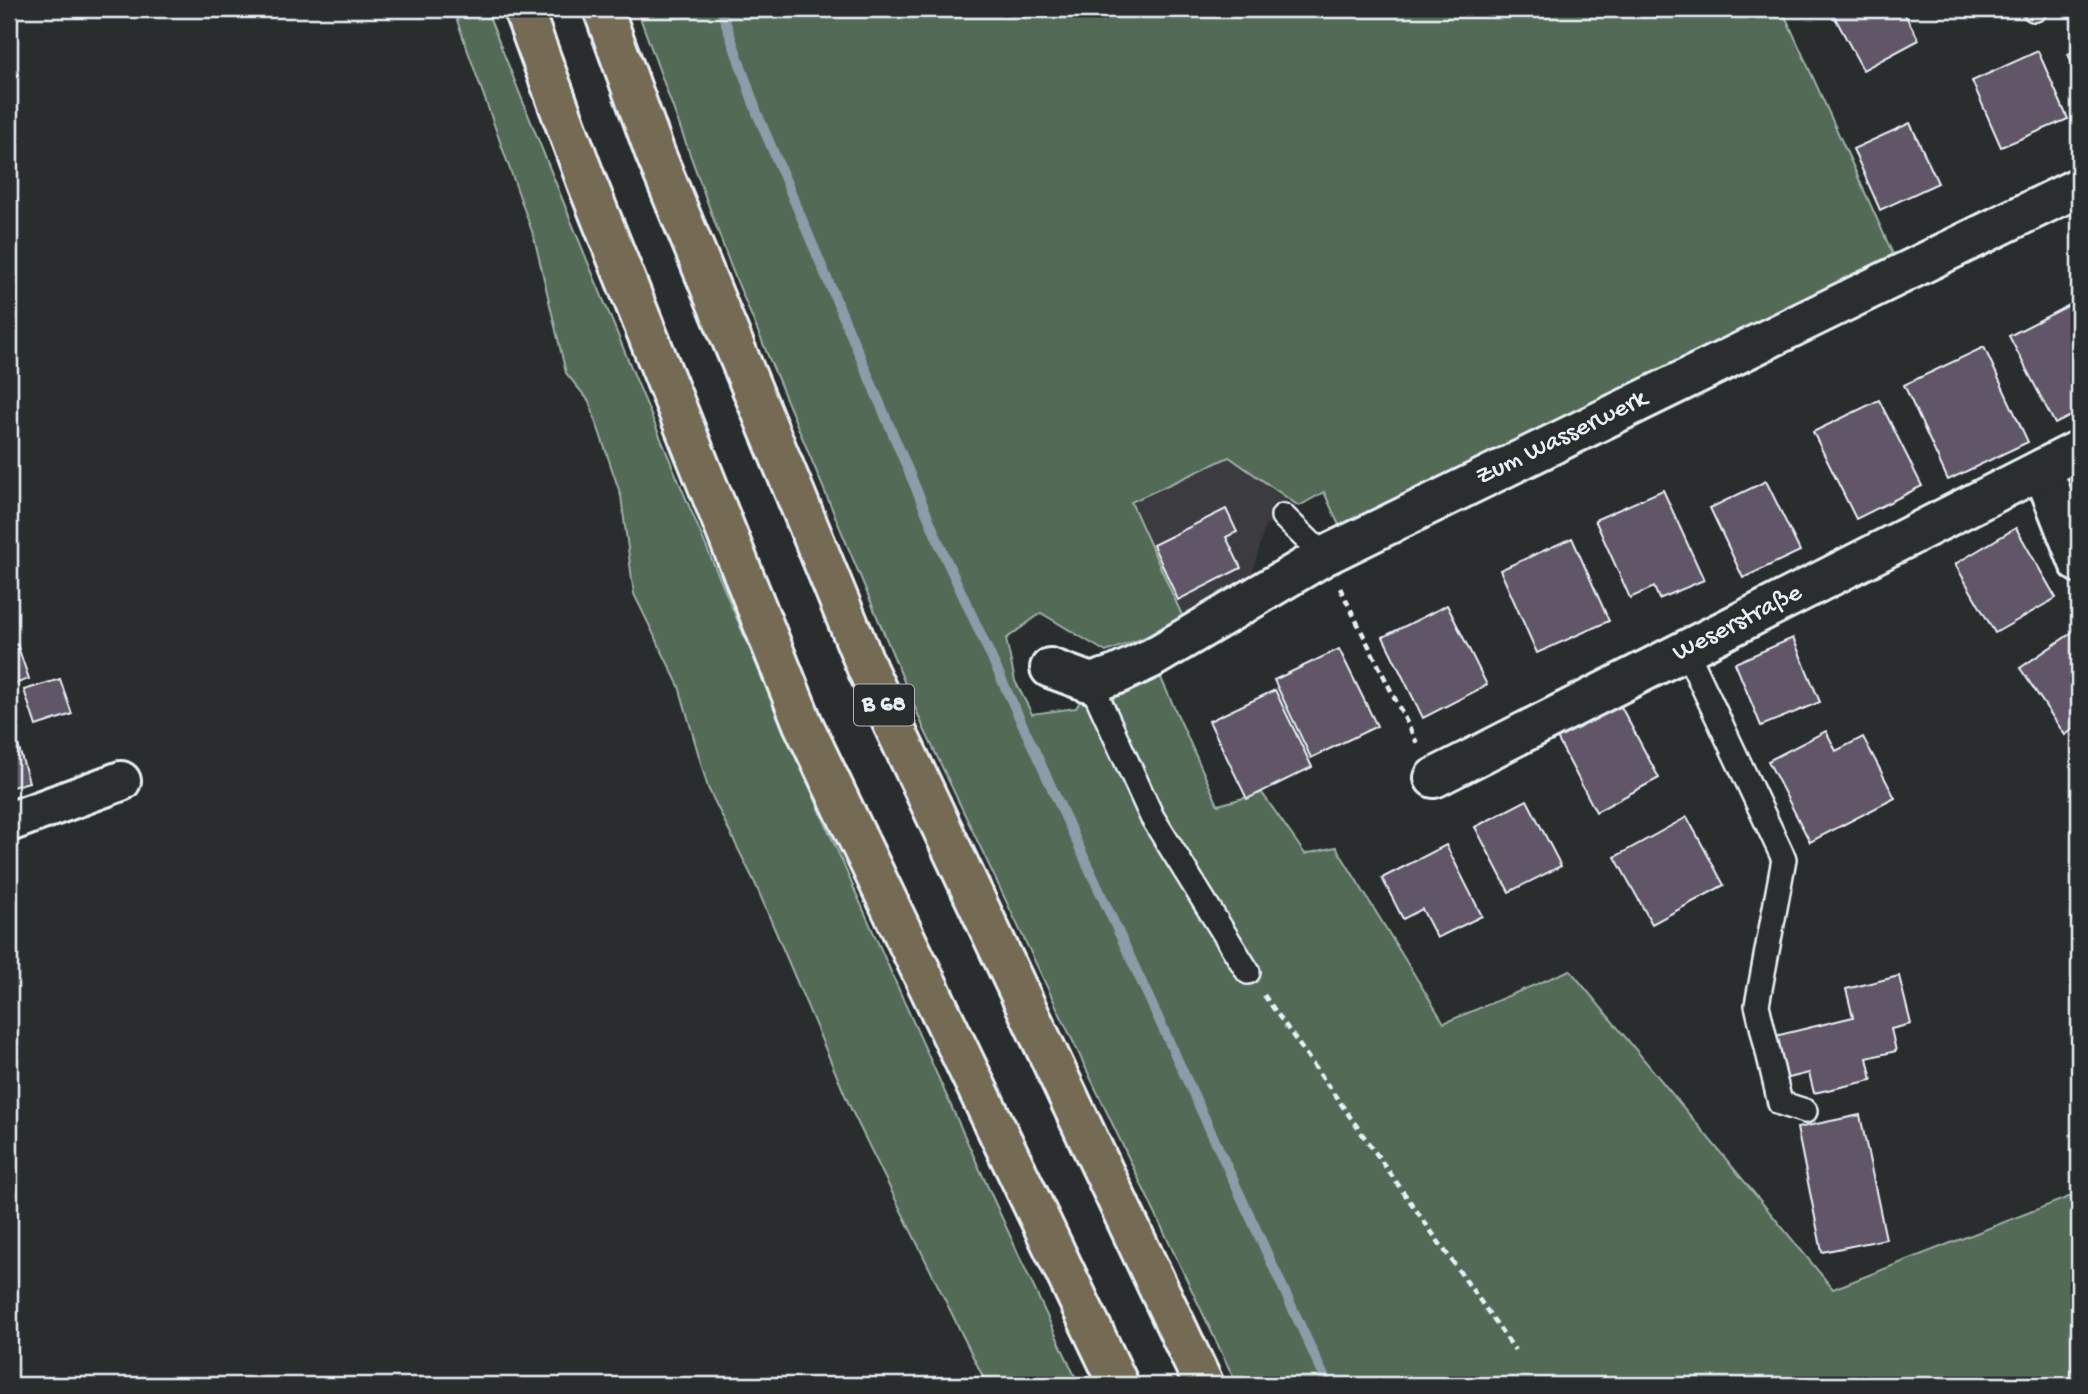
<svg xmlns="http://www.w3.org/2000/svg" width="2088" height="1394" font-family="'Gochi Hand',sans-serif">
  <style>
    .built { fill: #3a3a3f }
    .green { fill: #526a57; stroke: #9daea8; stroke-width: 2 }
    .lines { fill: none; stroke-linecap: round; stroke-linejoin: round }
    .stream { stroke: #8c9ca8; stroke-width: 10 }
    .building { fill: #615767; stroke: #e8f1f8; stroke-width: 2 }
    .lane-casing { stroke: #e8f1f8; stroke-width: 28 }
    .street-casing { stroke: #e8f1f8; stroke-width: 44 }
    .highway-casing { stroke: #e8f1f8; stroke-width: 44 }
    .path { stroke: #e8f1f8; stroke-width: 4.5; stroke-dasharray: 7 5; stroke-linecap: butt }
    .lane { stroke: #2a2d2e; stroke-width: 23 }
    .street { stroke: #2a2d2e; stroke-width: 38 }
    .highway { stroke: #756b52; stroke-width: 38 }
    .labels { text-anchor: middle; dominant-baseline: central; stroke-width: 6; stroke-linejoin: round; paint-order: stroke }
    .shield { fill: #2a2d2e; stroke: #afb6bb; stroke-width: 2 }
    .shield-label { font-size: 24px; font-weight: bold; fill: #e8f1f8 }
    .street-label { font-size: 26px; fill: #e8f1f8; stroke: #2a2d2e }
  </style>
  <rect width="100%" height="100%" fill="#2a2d2e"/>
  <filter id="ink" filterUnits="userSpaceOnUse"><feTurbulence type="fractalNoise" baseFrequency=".0143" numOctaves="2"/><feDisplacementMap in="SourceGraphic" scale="14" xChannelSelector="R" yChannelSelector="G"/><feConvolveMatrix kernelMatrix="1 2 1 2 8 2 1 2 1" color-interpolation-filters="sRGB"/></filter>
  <g filter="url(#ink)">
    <polygon class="built" points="1229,457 1299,506 1265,526 1250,583 1185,622 1131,503"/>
    <g class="green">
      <path d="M453,9H486C670,474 868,932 1079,1385H987L851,1109L755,883L708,788L679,686L634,594L621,496L589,401L566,373L534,237Z"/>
      <polygon points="637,9 1782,9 1896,261 1342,532 1324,492 1299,506 1229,457 1131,502 1185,622 1106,652 1041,613 1006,639 1015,681 1032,714 1076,708 1091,683 1152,658 1218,805 1262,793 1305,854 1336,847 1444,1023 1570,970 1833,1289 2079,1193 2079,1385 1237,1385 924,729 731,267"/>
    </g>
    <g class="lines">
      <polyline class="stream" points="721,9 757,113 945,557 1328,1385"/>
    </g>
    <g class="building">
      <polygon points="1842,9 1902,9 1919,40 1863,70 1833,14"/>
      <polygon points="2079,49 2079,80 2068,54"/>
      <polygon points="2038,51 2068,119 2001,147 1972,81"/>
      <polygon points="1910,123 1938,183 1880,210 1853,149"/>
      <polygon points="2079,300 2079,412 2055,424 2009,336"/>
      <polygon points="1984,347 2028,442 1948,480 1904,385"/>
      <polygon points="1879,400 1922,486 1856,519 1813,432"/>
      <polygon points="1766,481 1800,551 1743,578 1710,508"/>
      <polygon points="1663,490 1704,580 1659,599 1654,587 1630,598 1595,520"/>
      <polygon points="1226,509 1237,532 1226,537 1241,568 1178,600 1153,545"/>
      <polygon points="2016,528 2056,598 1995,633 1955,564"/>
      <polygon points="1572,538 1609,621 1537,653 1500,570"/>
      <polygon points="1447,605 1487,685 1423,718 1383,637"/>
      <polygon points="2073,632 2079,641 2079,725 2065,735 2020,668"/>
      <polygon points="1793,638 1820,702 1761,726 1735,663"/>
      <polygon points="17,644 29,679 9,686 9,647"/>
      <polygon points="1339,649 1377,726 1311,758 1274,680"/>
      <polygon points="60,679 72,714 36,726 24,690"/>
      <polygon points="1275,690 1312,767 1247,799 1209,721"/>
      <polygon points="1619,703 1659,778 1596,812 1556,736"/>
      <polygon points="12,725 29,782 9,788 9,726"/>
      <polygon points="1826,731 1836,751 1863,737 1895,798 1810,842 1768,761"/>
      <polygon points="1527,800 1561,866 1509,892 1475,827"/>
      <polygon points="1687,817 1724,885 1652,924 1615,857"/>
      <polygon points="1446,845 1482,916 1437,938 1422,909 1403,919 1382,878"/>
      <polygon points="1899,976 1911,1024 1891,1029 1896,1051 1867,1058 1872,1080 1814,1093 1809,1073 1781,1080 1771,1037 1853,1017 1846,989"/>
      <polygon points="1860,1115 1886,1239 1822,1252 1797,1128"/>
    </g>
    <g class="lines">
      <g class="lane-casing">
        <g id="lane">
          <polyline points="2034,9 2035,9"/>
          <polyline points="1283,516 1324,556"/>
          <polyline points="1686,650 1784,859 1757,1005 1780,1103 1805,1111"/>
          <polyline points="1091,683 1152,817 1248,972"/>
        </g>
      </g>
      <g class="street-casing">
        <g id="street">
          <polyline points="2042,469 2079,563"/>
          <polyline points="1050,668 1091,683 1118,674 1152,658 1324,556 2079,187"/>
          <polyline points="1434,778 2079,450"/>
          <polyline points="9,822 121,781"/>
        </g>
      </g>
      <g class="highway-casing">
        <g id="highway">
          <polyline points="523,9 587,183 803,724 1119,1385"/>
          <polyline points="603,9 655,153 868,671 1204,1385"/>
        </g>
      </g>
      <g class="path">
        <polyline points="1340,588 1417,743"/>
        <polyline points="1264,995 1515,1350"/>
      </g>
      <use href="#lane" class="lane"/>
      <use href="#street" class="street"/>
      <use href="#highway" class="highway"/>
    </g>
  </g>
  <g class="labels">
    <rect class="shield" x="854" y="684.5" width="60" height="41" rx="5"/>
    <g class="shield-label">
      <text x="884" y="705">B 68</text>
    </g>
    <g class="street-label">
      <text transform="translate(1562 439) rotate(-26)">Zum Wasserwerk</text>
      <text transform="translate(1738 624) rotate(-27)">Weserstraße</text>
    </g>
  </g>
  <rect width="2088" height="1394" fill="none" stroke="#2a2d2e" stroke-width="35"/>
  <rect x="18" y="18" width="2053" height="1359" fill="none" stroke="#e8f1f8" stroke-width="2.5" filter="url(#ink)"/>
</svg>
